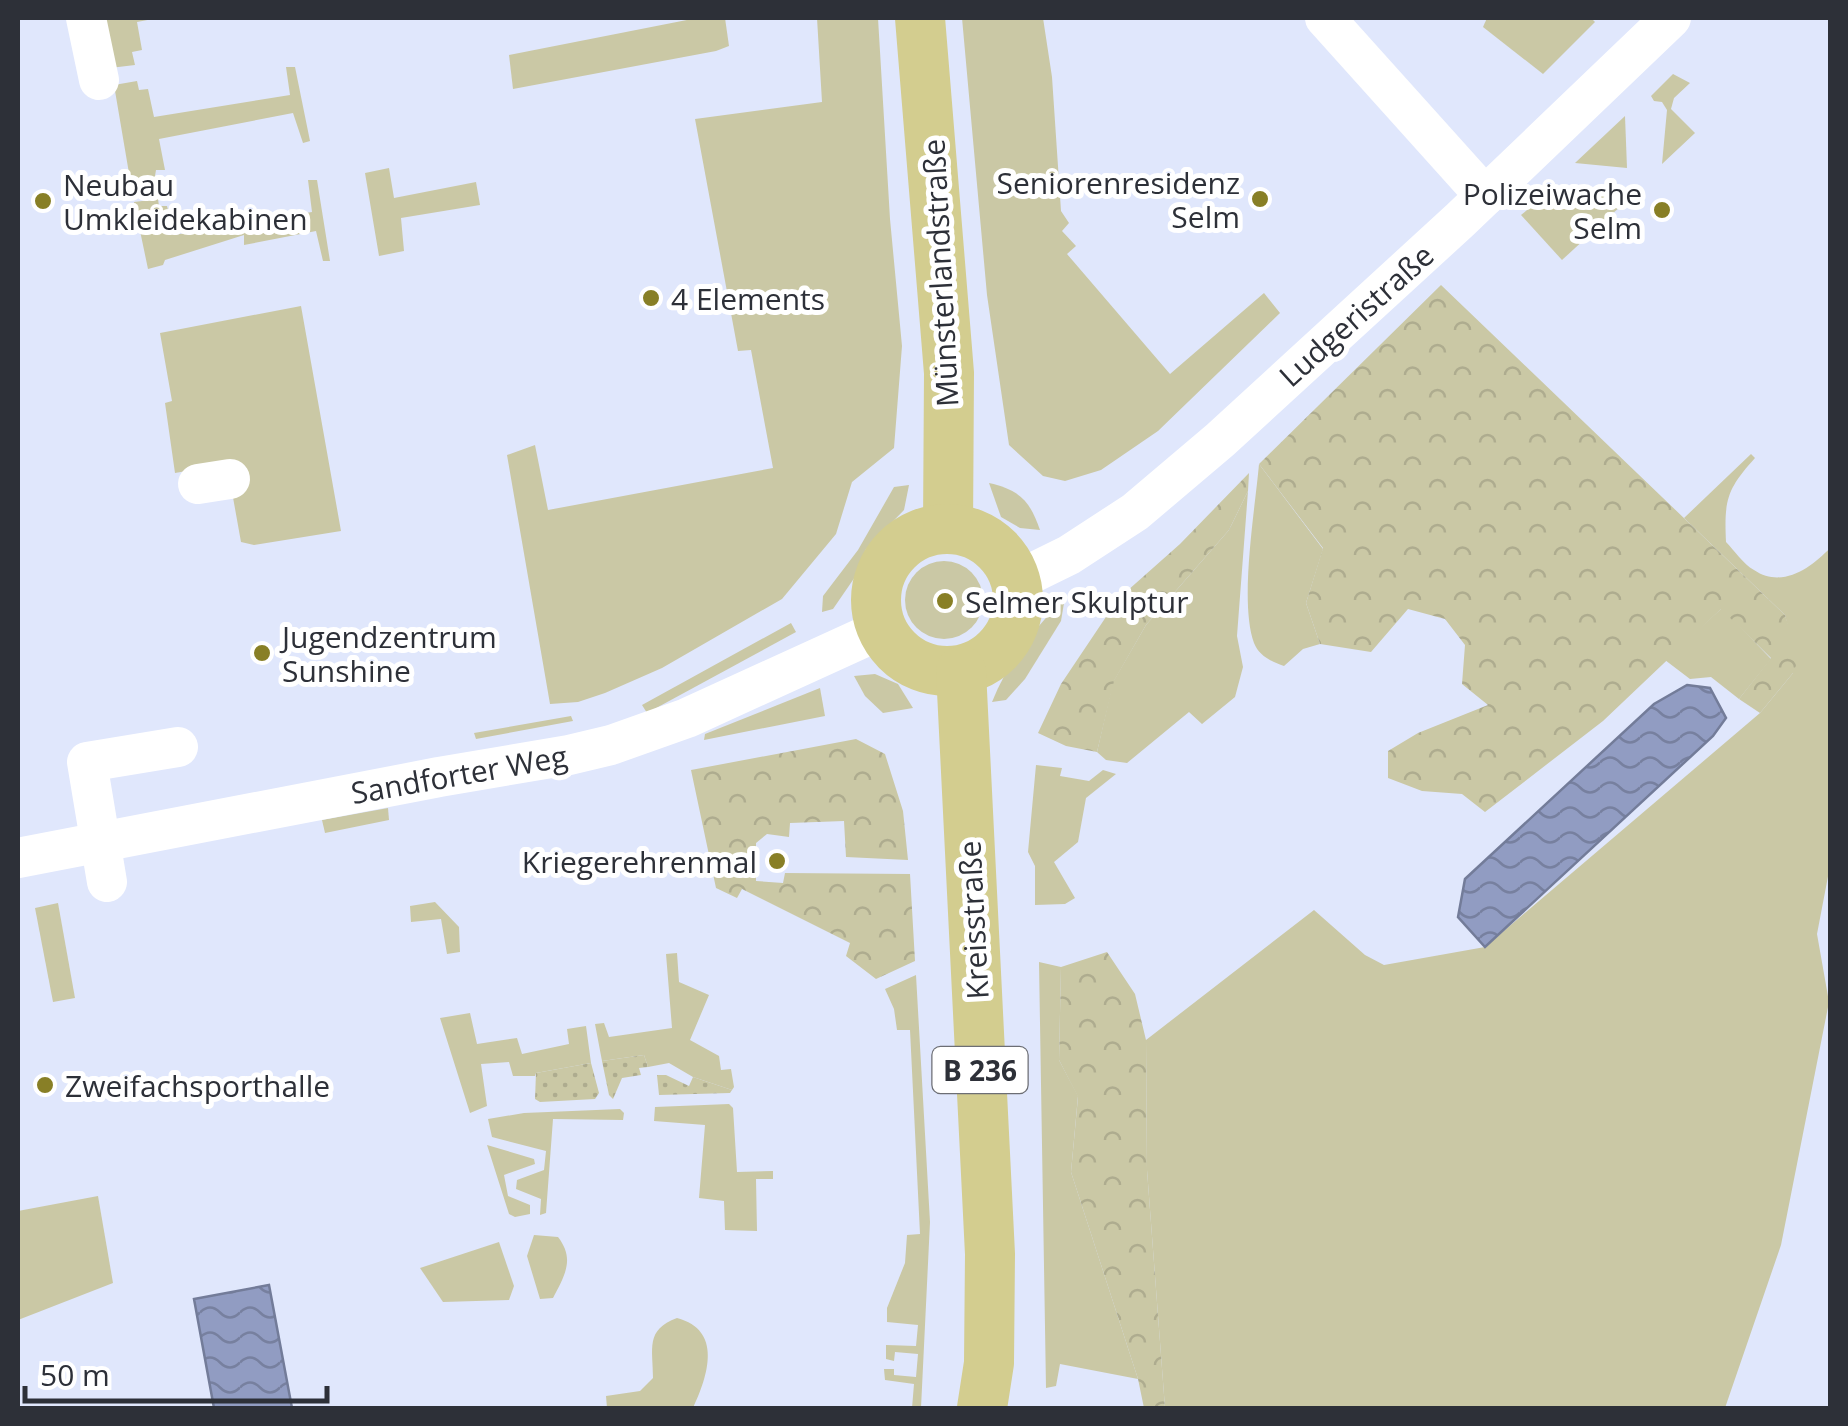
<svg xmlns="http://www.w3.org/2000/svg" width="1848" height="1426" font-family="'Open Sans',sans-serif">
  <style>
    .grass { fill: #cac8a5 }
    .forest { fill: url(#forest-crowns) }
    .garden { fill: url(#garden-dots) }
    .water { fill: url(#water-waves); stroke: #737c99; stroke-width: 2.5 }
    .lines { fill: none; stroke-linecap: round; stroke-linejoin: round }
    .minor { stroke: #fff; stroke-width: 40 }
    .major { stroke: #d3cd8f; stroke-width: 50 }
    .poi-dot { fill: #887f26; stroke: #fff; stroke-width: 4 }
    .labels { text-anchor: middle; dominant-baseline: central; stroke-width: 10; stroke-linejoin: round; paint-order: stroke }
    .shield { fill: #fff; stroke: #6c6e74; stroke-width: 2.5 }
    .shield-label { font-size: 28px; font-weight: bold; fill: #2d3038 }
    .poi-label { font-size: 30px; fill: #2d3038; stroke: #fff; text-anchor: start }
    .street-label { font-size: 30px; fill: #2d3038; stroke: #fff }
  </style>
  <defs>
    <pattern id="forest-crowns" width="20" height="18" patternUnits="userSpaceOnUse" patternTransform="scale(2.5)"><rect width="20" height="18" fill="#cac8a5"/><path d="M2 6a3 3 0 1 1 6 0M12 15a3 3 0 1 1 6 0" fill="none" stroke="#aeac8f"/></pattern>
    <pattern id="garden-dots" width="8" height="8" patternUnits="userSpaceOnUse" patternTransform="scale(2.5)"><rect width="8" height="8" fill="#cac8a5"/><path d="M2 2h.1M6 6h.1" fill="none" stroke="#aeac8f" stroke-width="1.8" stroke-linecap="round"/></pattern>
    <pattern id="water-waves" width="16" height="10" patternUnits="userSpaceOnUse" patternTransform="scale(2.5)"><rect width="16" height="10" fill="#919cc2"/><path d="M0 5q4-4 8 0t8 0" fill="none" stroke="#77809f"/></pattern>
  </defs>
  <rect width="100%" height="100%" fill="#e0e7fc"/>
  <g class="grass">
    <polygon points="102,18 158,18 137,22 142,50 132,52 135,65 110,68"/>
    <polygon points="697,18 725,18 729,46 716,51 513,89 509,55"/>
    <polygon points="817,18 878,18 890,219 902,346 894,448 852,482 836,534 782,599 662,668 605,693 578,702 550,704 507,455 535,445 548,510 773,468 751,350 738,351 695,119 822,102"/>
    <polygon points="962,18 1043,18 1052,77 1061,211 1069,223 1062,231 1076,246 1067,254 1170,374 1264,293 1280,313 1158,431 1101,470 1065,481 1043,476 1009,445 987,295"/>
    <polygon points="1487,18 1591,18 1595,22 1543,74 1483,27"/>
    <polygon points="286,67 295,67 310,141 303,143 293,113 159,139 165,170 156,170 154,182 131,185 114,85 137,81 139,90 148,89 154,117 290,95"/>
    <polygon points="1673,74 1690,83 1674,98 1671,109 1695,133 1662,164 1667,110 1662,102 1654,101 1651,96"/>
    <polygon points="1625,116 1627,168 1575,163"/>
    <polygon points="389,168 394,198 476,182 480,205 401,218 404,251 379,256 365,173"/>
    <polygon points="308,180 317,180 330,261 323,261 316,231 244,245 244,235 165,260 163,265 148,269 134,202 158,199 159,206 167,206 174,235 312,212"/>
    <polygon points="1553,189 1606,190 1622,205 1562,260 1521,215"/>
    <polygon points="301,306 341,531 254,545 241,542 227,464 175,473 165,403 172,401 160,333"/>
    <path d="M1751,454L1755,458C1727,489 1724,500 1726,542C1734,550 1743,564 1754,570C1782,589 1811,568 1830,548V866L1817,934L1829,1002L1781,1245L1725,1408H1165L1147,1170L1146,1040L1314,910L1365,955L1384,965L1485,947L1760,713L1793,673L1792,643L1785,615L1684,518Z"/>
    <path d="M1259,464L1323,549L1306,603L1320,644L1303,649L1284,666C1272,662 1259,656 1254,643C1239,602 1255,510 1259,464Z"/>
    <path d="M989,483C1020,490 1030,501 1040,530L1020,528L1001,517Z"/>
    <polygon points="909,485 904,510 866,549 855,577 833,609 822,612 823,596 858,550 894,487"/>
    <polygon points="1248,491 1237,636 1243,667 1235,697 1202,724 1189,712 1127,763 1106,760 1097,752 1113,682 1146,625 1229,530"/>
    <circle cx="944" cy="600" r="39"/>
    <path d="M1065,597L1061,621L1025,679L1006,700L992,702C1009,660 1034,630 1065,597Z"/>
    <polygon points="1722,608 1771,659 1739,699 1711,677 1690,679 1665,660"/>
    <polygon points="791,623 796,632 647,713 642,705"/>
    <polygon points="875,674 898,684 913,708 883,713 865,696 854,676"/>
    <polygon points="820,688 825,716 704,740 705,734"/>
    <polygon points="571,716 573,721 476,739 474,733"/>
    <polygon points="1036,765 1062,768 1060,776 1089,781 1103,770 1116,774 1086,798 1078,842 1054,862 1075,898 1065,904 1035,905 1035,866 1028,852"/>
    <polygon points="388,808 389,820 325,833 322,820"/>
    <polygon points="435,902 459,927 460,952 447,954 441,919 411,922 410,906"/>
    <polygon points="58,903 75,998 53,1002 35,908"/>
    <polygon points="677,953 679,982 709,995 690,1040 719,1056 721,1070 731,1069 734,1087 732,1090 693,1077 669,1063 648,1067 644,1055 602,1061 595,1024 604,1023 609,1037 672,1028 666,954"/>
    <polygon points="1039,962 1061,967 1059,1060 1078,1096 1071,1172 1138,1379 1060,1364 1056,1386 1046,1388"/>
    <polygon points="916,975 930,1222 921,1408 912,1408 914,1384 885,1380 884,1369 894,1369 894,1375 916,1377 918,1354 895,1352 894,1361 886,1359 886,1345 916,1346 918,1325 887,1322 887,1308 905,1263 907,1235 920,1234 910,1030 897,1030 894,1009 885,989"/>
    <polygon points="470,1013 477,1044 517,1038 522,1054 569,1044 567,1029 586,1026 591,1063 536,1073 535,1076 513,1076 509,1062 481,1064 487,1106 470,1113 440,1018"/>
    <polygon points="729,1104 733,1108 737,1172 773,1171 773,1179 756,1179 757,1231 725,1230 724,1201 699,1198 705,1125 654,1121 655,1107"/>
    <polygon points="620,1109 624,1113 623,1120 553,1119 546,1213 540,1215 541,1199 516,1189 517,1180 544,1170 546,1151 492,1137 488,1119 524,1113"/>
    <polygon points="487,1145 534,1159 535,1164 504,1175 508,1196 530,1205 530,1214 515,1217 509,1214"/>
    <polygon points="98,1196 113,1283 18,1320 18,1211"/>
    <path d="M534,1235L558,1237C575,1259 565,1275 553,1298L540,1299L527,1256Z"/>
    <polygon points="499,1242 514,1286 509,1300 443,1302 420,1268"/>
    <path d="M677,1318C723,1330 708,1376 693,1408H607L606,1396L640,1391L653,1378C653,1348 645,1330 677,1318Z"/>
  </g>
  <g class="forest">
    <polygon points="1441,285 1785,615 1799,658 1793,673 1760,713 1739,699 1771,658 1721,609 1603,721 1485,812 1462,794 1422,791 1388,778 1388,751 1418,733 1488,705 1462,684 1465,645 1445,619 1408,609 1371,652 1320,644 1306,603 1323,548 1259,464"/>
    <polygon points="1249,473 1248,491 1229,530 1146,625 1114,681 1097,752 1066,746 1038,733 1061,684 1118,599 1180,544"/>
    <polygon points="856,739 885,754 903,811 908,860 846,857 844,821 790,823 789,837 767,834 756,843 756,881 783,883 785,873 910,874 915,961 876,979 846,956 850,943 742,889 737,898 716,888 691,770"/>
    <polygon points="1107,952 1135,994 1146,1040 1147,1170 1165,1408 1144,1408 1138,1379 1071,1172 1078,1097 1059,1060 1061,967"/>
  </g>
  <g class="garden">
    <polygon points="644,1055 648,1067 639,1068 641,1075 622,1078 613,1099 609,1095 602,1061"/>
    <polygon points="591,1063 599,1093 595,1099 540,1102 535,1099 536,1073"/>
    <polygon points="657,1075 666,1075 689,1086 693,1077 732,1090 730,1093 659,1095"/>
  </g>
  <g class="water">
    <polygon points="1687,685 1710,688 1726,718 1713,736 1485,947 1458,917 1465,879 1654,704"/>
    <polygon points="269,1285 292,1408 214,1408 194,1299"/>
  </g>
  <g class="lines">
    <g class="minor">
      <polyline points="86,18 99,80"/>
      <polyline points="1325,18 1485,196"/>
      <polyline points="198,484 230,479"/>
      <polyline points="1016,581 1069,555 1135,512 1220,440 1460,220 1671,18"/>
      <polyline points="18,858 439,777 569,755 611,745 687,718 882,629"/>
      <polyline points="107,882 87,762 178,747"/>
    </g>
    <g class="major">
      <polyline points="920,18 949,373 948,529"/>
      <circle cx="947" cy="600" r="71"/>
      <polyline points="961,671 990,1254 989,1363 982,1408"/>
    </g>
  </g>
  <g class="poi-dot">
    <circle cx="1260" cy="199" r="10"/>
    <circle cx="43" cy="201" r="10"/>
    <circle cx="1662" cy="210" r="10"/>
    <circle cx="651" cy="298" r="10"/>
    <circle cx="945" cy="601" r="10"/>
    <circle cx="262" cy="653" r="10"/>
    <circle cx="777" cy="861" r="10"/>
    <circle cx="45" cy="1085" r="10"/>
  </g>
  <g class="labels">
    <rect class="shield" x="932.5" y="1047" width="95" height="46" rx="8"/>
    <g class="shield-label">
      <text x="980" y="1070">B 236</text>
    </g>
    <g class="poi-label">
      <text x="1240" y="182" text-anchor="end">Seniorenresidenz<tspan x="1240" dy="34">Selm</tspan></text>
      <text x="63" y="184">Neubau<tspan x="63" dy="34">Umkleidekabinen</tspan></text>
      <text x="1642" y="193" text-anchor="end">Polizeiwache<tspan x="1642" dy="34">Selm</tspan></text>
      <text x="671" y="298">4 Elements</text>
      <text x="965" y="601">Selmer Skulptur</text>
      <text x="282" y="636">Jugendzentrum<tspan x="282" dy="34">Sunshine</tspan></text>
      <text x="757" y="861" text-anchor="end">Kriegerehrenmal</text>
      <text x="65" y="1085">Zweifachsporthalle</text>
    </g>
    <g class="street-label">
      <text transform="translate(940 273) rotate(-93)">Münsterlandstraße</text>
      <text transform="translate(1356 315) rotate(-42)">Ludgeristraße</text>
      <text transform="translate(459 774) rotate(-10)">Sandforter Weg</text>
      <text transform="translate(973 920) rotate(-93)">Kreisstraße</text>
    </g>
  </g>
  <rect width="1848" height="1426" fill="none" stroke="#2d3038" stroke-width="40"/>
  <path d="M25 1386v15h302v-15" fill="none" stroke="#2d3038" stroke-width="5"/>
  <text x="40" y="1386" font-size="30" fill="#2d3038" stroke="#ffffff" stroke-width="8" paint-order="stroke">50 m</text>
</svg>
